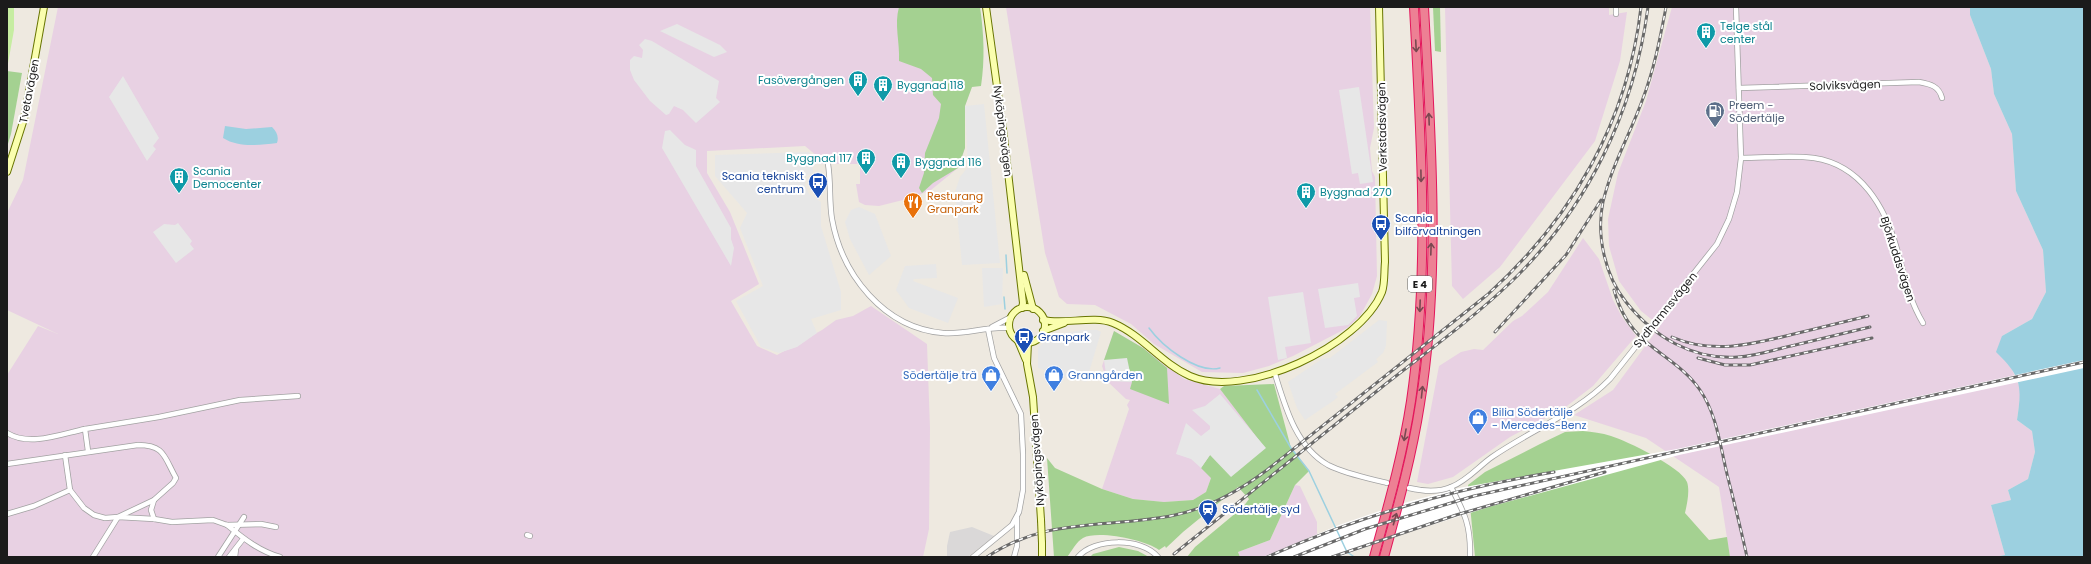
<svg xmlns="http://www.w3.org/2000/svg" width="2091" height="564" font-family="Poppins,sans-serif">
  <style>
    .residential { fill: #dad8d8 }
    .industrial { fill: #e8d1e3 }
    .grass { fill: #c6eda1 }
    .forest { fill: #a4d191 }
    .parking { fill: #e7e7e7 }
    .water { fill: #9cd0e0 }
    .pier { fill: #fff }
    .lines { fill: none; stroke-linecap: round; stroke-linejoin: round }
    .stream { stroke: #9cd0e0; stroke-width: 1.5 }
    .street-tunnel { stroke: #cecac2; stroke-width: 4.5; stroke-dasharray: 4.5 2; stroke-linecap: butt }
    .street-casing { stroke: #a2a2a2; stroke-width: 6 }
    .secondary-casing { stroke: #687500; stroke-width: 8 }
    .highway-casing { stroke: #e3165b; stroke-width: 10 }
    .street { stroke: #fff; stroke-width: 4.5 }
    .secondary { stroke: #fafeae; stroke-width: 6 }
    .highway { stroke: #ed8094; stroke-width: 8 }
    .rail-casing { stroke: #696969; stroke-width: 3 }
    .rail { stroke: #fff; stroke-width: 1.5; stroke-dasharray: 4.5; stroke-linecap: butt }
    .secondary-bridge-casing { stroke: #687500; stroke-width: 8; stroke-linecap: butt }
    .secondary-bridge { stroke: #fafeae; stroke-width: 6 }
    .oneway { stroke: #794851 }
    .labels { text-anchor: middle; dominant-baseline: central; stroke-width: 4; stroke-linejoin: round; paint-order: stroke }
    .shield { fill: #fff; stroke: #5f5f5f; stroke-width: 1 }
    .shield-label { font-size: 10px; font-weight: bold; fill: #1b1b1b }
    .culture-label { font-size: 11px; fill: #0d838f; stroke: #fff; text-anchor: start }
    .street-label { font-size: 11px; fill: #1b1b1b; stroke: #fff }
    .service-label { font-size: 11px; fill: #4e5e75; stroke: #fff; text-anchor: start }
    .transit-label { font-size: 11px; fill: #164399; stroke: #fff; text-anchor: start }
    .food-label { font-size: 11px; fill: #c56008; stroke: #fff; text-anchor: start }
    .shop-label { font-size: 11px; fill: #366cbe; stroke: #fff; text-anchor: start }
  </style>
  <rect width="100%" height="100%" fill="#eee9e0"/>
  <polygon class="residential" points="972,527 994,536 968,557 947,557 947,546 950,532"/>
  <g class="industrial">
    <polygon points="58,7 954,7 972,86 965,106 965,148 958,168 931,190 911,198 879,206 865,205 859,202 856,184 860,184 860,164 819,164 817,156 805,146 707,151 707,173 730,212 759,284 731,301 757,346 777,355 822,330 836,320 853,316 871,306 927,344 930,428 929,529 923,557 7,557 7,375 38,326 58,334 7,310 7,213 23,180"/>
    <polygon points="1006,7 1370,7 1374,128 1370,148 1372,171 1375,177 1377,276 1372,294 1360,316 1347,328 1293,356 1269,366 1243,373 1202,372 1154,344 1131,324 1095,305 1067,304 1059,297 1045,253"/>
    <polygon points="1445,7 1609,7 1609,15 1627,12 1620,61 1595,141 1500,267 1463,299 1452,286"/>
    <polygon points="1672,7 1970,7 1970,15 1991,69 1994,94 2012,134 2016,191 2043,250 2046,292 2032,319 2002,336 2010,365 2021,390 2017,420 2032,431 2035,452 2028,479 2008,490 2011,500 1991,505 2005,555 1994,557 1730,557 1719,487 1646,438 1574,415 1613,390 1660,326 1641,311 1619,281 1609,246 1608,219 1618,173 1646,101"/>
    <polygon points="1583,238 1599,259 1613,300 1622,317 1636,336 1593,386 1563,409 1510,437 1453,477 1428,484 1417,482 1439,366 1461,352 1474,349 1483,350 1513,321 1522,316 1548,292"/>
    <polygon points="1114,331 1143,348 1184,379 1220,389 1266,448 1211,478 1206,492 1193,500 1164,502 1133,499 1102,489 1129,409 1127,405 1130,400 1126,399 1107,381 1102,366"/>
    <polygon points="1295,485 1300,486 1317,522 1317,534 1329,557 1240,557 1238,552 1270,540"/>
  </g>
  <polygon class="grass" points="7,7 14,7 14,30 7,69"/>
  <g class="forest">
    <path d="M899,7H980C984,34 985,60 981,86L972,87L965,106V148L958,168L933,183L922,193L919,188L924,173L925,153L939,118L941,104L933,95L932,78L921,69L899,61C900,42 894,25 899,7Z"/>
    <polygon points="1433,7 1440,7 1441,52 1435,51"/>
    <polygon points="7,71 22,73 11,134 7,147"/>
    <polygon points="1114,331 1143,348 1167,368 1169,404 1130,389 1132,382 1104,360"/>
    <path d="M1274,384L1291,448L1309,471L1295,485L1270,540L1238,552L1240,557H1187L1195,547L1243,507L1249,499L1238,487L1183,532L1166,548L1165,546L1159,550C1146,540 1098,530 1083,538C1076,542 1072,551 1067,557H1054L1047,458L1055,468L1102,489L1133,499L1164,502L1193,500L1206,492L1211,478L1201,468L1210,455L1265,448L1220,389L1224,386Z"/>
    <path d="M1583,431C1592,432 1602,433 1611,436C1627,441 1681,467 1687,482C1690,491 1687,504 1685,513L1709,540L1727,537L1730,557H1475L1468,485L1485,472L1540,444L1565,432Z"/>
    <polygon points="1119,547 1138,551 1149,557 1090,557 1093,554"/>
  </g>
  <g class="parking">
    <polygon points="677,24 720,45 727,52 714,57 660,31"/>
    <polygon points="645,39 652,41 719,81 716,98 720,102 696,123 683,110 674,106 669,114 666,115 650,101 634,80 630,70 630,60 634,56 642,58 643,50 639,45"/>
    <polygon points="123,76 159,138 153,146 156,149 147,161 109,97"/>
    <polygon points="1359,87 1373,182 1360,184 1358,173 1352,174 1339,90"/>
    <polygon points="984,104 1000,263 962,265 955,192 960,177 968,167 965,106"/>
    <polygon points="670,130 685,145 696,150 696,166 731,228 731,239 734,248 731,266 662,148 665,131"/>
    <polygon points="809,152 812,160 813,173 806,176 805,185 809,194 821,202 821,226 841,292 841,310 811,319 817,333 797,347 779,353 761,347 736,301 763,286 740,228 747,213 715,176 715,155"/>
    <polygon points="859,207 875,214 891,256 869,275 850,239 845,222 851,210"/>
    <polygon points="178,223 192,241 190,244 194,249 176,263 153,232 164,224 175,225"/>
    <polygon points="936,264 937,278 914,279 913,281 958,298 948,323 909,308 896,290 905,266"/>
    <polygon points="982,268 1003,268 1002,304 984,307"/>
    <polygon points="1358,283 1360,297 1354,298 1357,316 1348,325 1325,328 1318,289"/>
    <polygon points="1303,292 1311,343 1285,347 1287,358 1278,360 1268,297"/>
    <polygon points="1379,320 1387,321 1386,346 1383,353 1376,359 1378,362 1335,394 1338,397 1333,401 1305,420 1297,408 1288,382 1322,359 1330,358"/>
    <polygon points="1082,330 1097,330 1101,332 1086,382 1038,368 1038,348 1045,341 1059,334"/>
    <polygon points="1127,358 1132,382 1107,381 1104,360"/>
    <polygon points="1220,394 1266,448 1231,477 1210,455 1201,468 1191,459 1176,454 1186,423 1201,436 1210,429 1210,426 1192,410 1205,406"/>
  </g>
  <g class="water">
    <path d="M1970,7H2084V557H1994L2005,555L1991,505L2011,500L2008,490L2028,479L2035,452L2032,431L2017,420C2022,386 2022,377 1996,352L2002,336L2032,319L2046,292L2043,250L2016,191L2012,134L1994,94L1991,69L1970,15Z"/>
    <path d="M225,126L246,129L272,127C277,132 279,137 277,143C259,145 239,148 223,138Z"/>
  </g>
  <polygon class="pier" points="2084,360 2084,368 1679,455 1489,507 1397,536 1339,557 1263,557 1339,525 1397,505 1459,488 1677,449"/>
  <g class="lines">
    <g class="stream">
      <polyline points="1006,255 1007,273"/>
      <polyline points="1004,297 1005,309"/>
      <path d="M1149,328C1162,346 1197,374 1220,368"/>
      <polyline points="1257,390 1291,448 1309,471 1347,552 1353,556"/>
    </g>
    <polyline class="street-tunnel" points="828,156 828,164"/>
    <g class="street-casing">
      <g id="street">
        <polyline points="1616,7 1616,14"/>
        <path d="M1739,88L1919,82C1930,84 1939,86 1942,98"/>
        <path d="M1741,158C1765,158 1791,155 1814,158C1861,165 1885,207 1897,249C1904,274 1909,300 1923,323"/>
        <path d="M828,164C831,182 829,201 832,219C842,275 884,328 943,333C965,335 987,326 1009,328"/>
        <polyline points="992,327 1011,317"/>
        <path d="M1275,374C1285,406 1296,447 1328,465C1346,474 1367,478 1387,483"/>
        <path d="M7,433C30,447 61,434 85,429"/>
        <polyline points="88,451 85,429 159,417 240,400 298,396"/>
        <path d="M7,464L138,445C165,445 164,457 176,478L173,483L154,500L118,517L93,557"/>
        <path d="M1451,487C1465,514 1471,526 1470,557"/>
        <path d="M1409,488C1422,491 1437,493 1451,487C1467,481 1479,466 1492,457C1531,430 1577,413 1610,379L1717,244L1729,219L1737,192L1741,158L1736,7"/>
        <polyline points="70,490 84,508 94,515 105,518 118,517 154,519 172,522 213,520 227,525 261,524 276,527"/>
        <polyline points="7,514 34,506 70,490 65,455"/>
        <polyline points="154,519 151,510 154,500"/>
        <path d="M227,525C243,538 259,551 280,557"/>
        <polyline points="527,535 530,536"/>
        <polyline points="218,557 244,517"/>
        <polyline points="229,557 243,539"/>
        <polyline points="235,557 236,549"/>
        <polyline points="973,557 1012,525 1019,512 1023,490 1023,454 1021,414 994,358 988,329"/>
        <polyline points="1014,557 1017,546 1017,517"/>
        <path d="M1078,557C1094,538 1141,537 1158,557"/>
      </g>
    </g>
    <g class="secondary-casing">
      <g id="secondary">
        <polyline points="986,7 1004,137 1023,303 1022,308"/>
        <polyline points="7,172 24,119 44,7"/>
        <polyline points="1024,275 1033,309"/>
        <circle cx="1027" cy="325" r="18"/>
        <path d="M1043,320C1065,325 1093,315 1113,323C1142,335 1161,363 1190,376C1245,400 1360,346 1382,292C1385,284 1384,271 1385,262L1379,7"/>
        <polyline points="1043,331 1064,323"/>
        <polyline points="1018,341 1026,360"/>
        <polyline points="1028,343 1027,364 1033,397 1041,520"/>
        <polyline points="1042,557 1042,543"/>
      </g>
    </g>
    <g class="highway-casing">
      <g id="highway">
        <path d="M1374,557C1388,506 1403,454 1411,401C1430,271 1421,138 1414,7"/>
        <path d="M1384,557C1398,506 1412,456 1420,404C1441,276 1431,136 1424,7"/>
      </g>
    </g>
    <use href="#street" class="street"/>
    <use href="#secondary" class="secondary"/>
    <use href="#highway" class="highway"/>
    <g class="rail-casing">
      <g id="rail">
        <path d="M1666,7C1660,39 1654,70 1642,101C1630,134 1611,167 1603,202C1596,235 1605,276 1626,302C1654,337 1692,360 1738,357C1756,356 1773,350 1791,346C1817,340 1844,333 1870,327"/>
        <path d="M1614,290C1619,308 1629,327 1644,340C1663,357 1685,368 1700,390C1717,415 1720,445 1727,474C1734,502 1741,529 1747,557"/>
        <polyline points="1495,332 1566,255 1601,200"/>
        <path d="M1672,337C1713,355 1753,344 1794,334C1819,328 1843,322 1868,316"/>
        <polyline points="1698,358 1725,365 1750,365 1872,338"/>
        <path d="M1174,554C1243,498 1313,443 1382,387C1425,353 1470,321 1510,283C1587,209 1634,113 1648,7"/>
        <path d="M987,557C1048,516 1108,529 1175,515C1209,508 1239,491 1267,470L1487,295C1572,219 1628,121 1641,7"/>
        <path d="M1267,557C1361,515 1453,489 1554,472"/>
        <polyline points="1294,557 1365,529 1474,496 2084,362"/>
        <polyline points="1332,557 1456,515 1605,472"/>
      </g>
    </g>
    <use href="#rail" class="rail"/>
    <g class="secondary-bridge-casing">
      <polyline id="secondary-bridge" points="1041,520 1042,543"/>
    </g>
    <use href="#secondary-bridge" class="secondary-bridge"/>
  </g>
  <defs><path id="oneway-shaft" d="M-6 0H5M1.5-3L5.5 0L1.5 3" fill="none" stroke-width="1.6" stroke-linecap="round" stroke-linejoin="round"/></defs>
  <g class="oneway">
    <use href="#oneway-shaft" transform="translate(1416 46) rotate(87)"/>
    <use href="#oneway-shaft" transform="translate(1429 119) rotate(-92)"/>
    <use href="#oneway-shaft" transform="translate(1421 176) rotate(89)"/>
    <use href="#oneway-shaft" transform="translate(1431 249) rotate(-88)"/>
    <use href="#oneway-shaft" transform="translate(1420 306) rotate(92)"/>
    <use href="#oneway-shaft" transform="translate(1422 392) rotate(-84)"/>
    <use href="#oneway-shaft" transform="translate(1405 435) rotate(100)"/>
    <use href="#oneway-shaft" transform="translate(1395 519) rotate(-74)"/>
  </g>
  <defs>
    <g id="building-pin" transform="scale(1)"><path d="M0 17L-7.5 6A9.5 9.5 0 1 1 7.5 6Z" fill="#0f9aa8" stroke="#fff"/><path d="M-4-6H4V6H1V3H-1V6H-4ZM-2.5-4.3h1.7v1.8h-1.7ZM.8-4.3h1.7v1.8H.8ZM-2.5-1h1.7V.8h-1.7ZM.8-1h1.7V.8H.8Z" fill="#fff"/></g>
    <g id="fuel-pin" transform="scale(1)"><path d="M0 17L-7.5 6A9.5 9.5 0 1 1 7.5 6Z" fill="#5c6f8a" stroke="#fff"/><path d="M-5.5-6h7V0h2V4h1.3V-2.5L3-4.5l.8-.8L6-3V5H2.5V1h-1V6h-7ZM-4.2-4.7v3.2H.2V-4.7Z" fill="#fff"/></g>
    <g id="bus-pin" transform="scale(1)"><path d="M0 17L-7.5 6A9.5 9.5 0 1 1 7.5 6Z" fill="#1a4fb4" stroke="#fff"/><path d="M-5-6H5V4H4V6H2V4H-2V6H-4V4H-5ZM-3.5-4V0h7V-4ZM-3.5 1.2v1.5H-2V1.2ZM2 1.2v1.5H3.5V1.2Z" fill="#fff"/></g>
    <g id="restaurant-pin" transform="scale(1)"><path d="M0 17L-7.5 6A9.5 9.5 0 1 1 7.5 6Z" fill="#e8710a" stroke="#fff"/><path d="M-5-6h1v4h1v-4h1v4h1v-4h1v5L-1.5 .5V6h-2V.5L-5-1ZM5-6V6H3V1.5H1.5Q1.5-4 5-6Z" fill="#fff"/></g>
    <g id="shop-pin" transform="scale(1)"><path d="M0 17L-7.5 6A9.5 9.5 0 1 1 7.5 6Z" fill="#3f7fe0" stroke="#fff"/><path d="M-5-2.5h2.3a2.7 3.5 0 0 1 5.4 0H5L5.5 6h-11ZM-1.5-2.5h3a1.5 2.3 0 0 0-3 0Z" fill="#fff"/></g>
    <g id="station-pin" transform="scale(1)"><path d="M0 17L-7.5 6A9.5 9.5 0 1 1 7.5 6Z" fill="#1a4fb4" stroke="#fff"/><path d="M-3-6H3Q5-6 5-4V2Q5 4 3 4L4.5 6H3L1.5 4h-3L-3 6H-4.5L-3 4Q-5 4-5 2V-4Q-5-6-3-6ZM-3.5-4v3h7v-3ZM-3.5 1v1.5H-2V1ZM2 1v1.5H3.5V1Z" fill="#fff"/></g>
  </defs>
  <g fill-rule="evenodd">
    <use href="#building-pin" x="1706" y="32"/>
    <use href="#building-pin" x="858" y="80"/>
    <use href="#building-pin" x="883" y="85"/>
    <use href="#fuel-pin" x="1715" y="111"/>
    <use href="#building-pin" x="866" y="158"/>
    <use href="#building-pin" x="901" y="162"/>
    <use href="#building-pin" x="179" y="177"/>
    <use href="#bus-pin" x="818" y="182"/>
    <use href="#building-pin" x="1306" y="192"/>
    <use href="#restaurant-pin" x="913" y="202"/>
    <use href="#bus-pin" x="1381" y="224"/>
    <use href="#bus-pin" x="1024" y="337"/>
    <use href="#shop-pin" x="991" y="375"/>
    <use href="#shop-pin" x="1054" y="375"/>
    <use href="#shop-pin" x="1478" y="418"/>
    <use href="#station-pin" x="1208" y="509"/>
  </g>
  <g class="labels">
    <rect class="shield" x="1408" y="276" width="24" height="16" rx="3"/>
    <g class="shield-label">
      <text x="1420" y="284">E 4</text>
    </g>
    <g class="culture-label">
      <text x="1720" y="26">Telge stål<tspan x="1720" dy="13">center</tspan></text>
      <text x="844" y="80" text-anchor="end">Fasövergången</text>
      <text x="897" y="85">Byggnad 118</text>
      <text x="852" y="158" text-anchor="end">Byggnad 117</text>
      <text x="915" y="162">Byggnad 116</text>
      <text x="193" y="171">Scania<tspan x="193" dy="13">Democenter</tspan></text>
      <text x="1320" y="192">Byggnad 270</text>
    </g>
    <g class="street-label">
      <text transform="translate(1845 85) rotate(-2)">Solviksvägen</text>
      <text transform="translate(29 91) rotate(-79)">Tvetavägen</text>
      <text transform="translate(1382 127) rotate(-91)">Verkstadsvägen</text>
      <text transform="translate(1003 131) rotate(83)">Nyköpingsvägen</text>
      <text transform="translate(1898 259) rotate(72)">Björkuddsvägen</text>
      <text transform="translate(1665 310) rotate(-51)">Sydhamnsvägen</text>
      <text transform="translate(1037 460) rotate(-94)">Nyköpingsvägen</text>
    </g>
    <g class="service-label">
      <text x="1729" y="105">Preem -<tspan x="1729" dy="13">Södertälje</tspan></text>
    </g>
    <g class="transit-label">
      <text x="804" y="176" text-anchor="end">Scania tekniskt<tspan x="804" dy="13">centrum</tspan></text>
      <text x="1395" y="218">Scania<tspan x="1395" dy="13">bilförvaltningen</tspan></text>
      <text x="1038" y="337">Granpark</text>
      <text x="1222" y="509">Södertälje syd</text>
    </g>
    <g class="food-label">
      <text x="927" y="196">Resturang<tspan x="927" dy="13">Granpark</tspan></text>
    </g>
    <g class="shop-label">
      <text x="977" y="375" text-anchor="end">Södertälje trä</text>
      <text x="1068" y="375">Granngården</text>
      <text x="1492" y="412">Bilia Södertälje<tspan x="1492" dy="13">- Mercedes-Benz</tspan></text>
    </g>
  </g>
  <rect width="2091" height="564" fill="none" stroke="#1b1b1b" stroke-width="16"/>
</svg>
